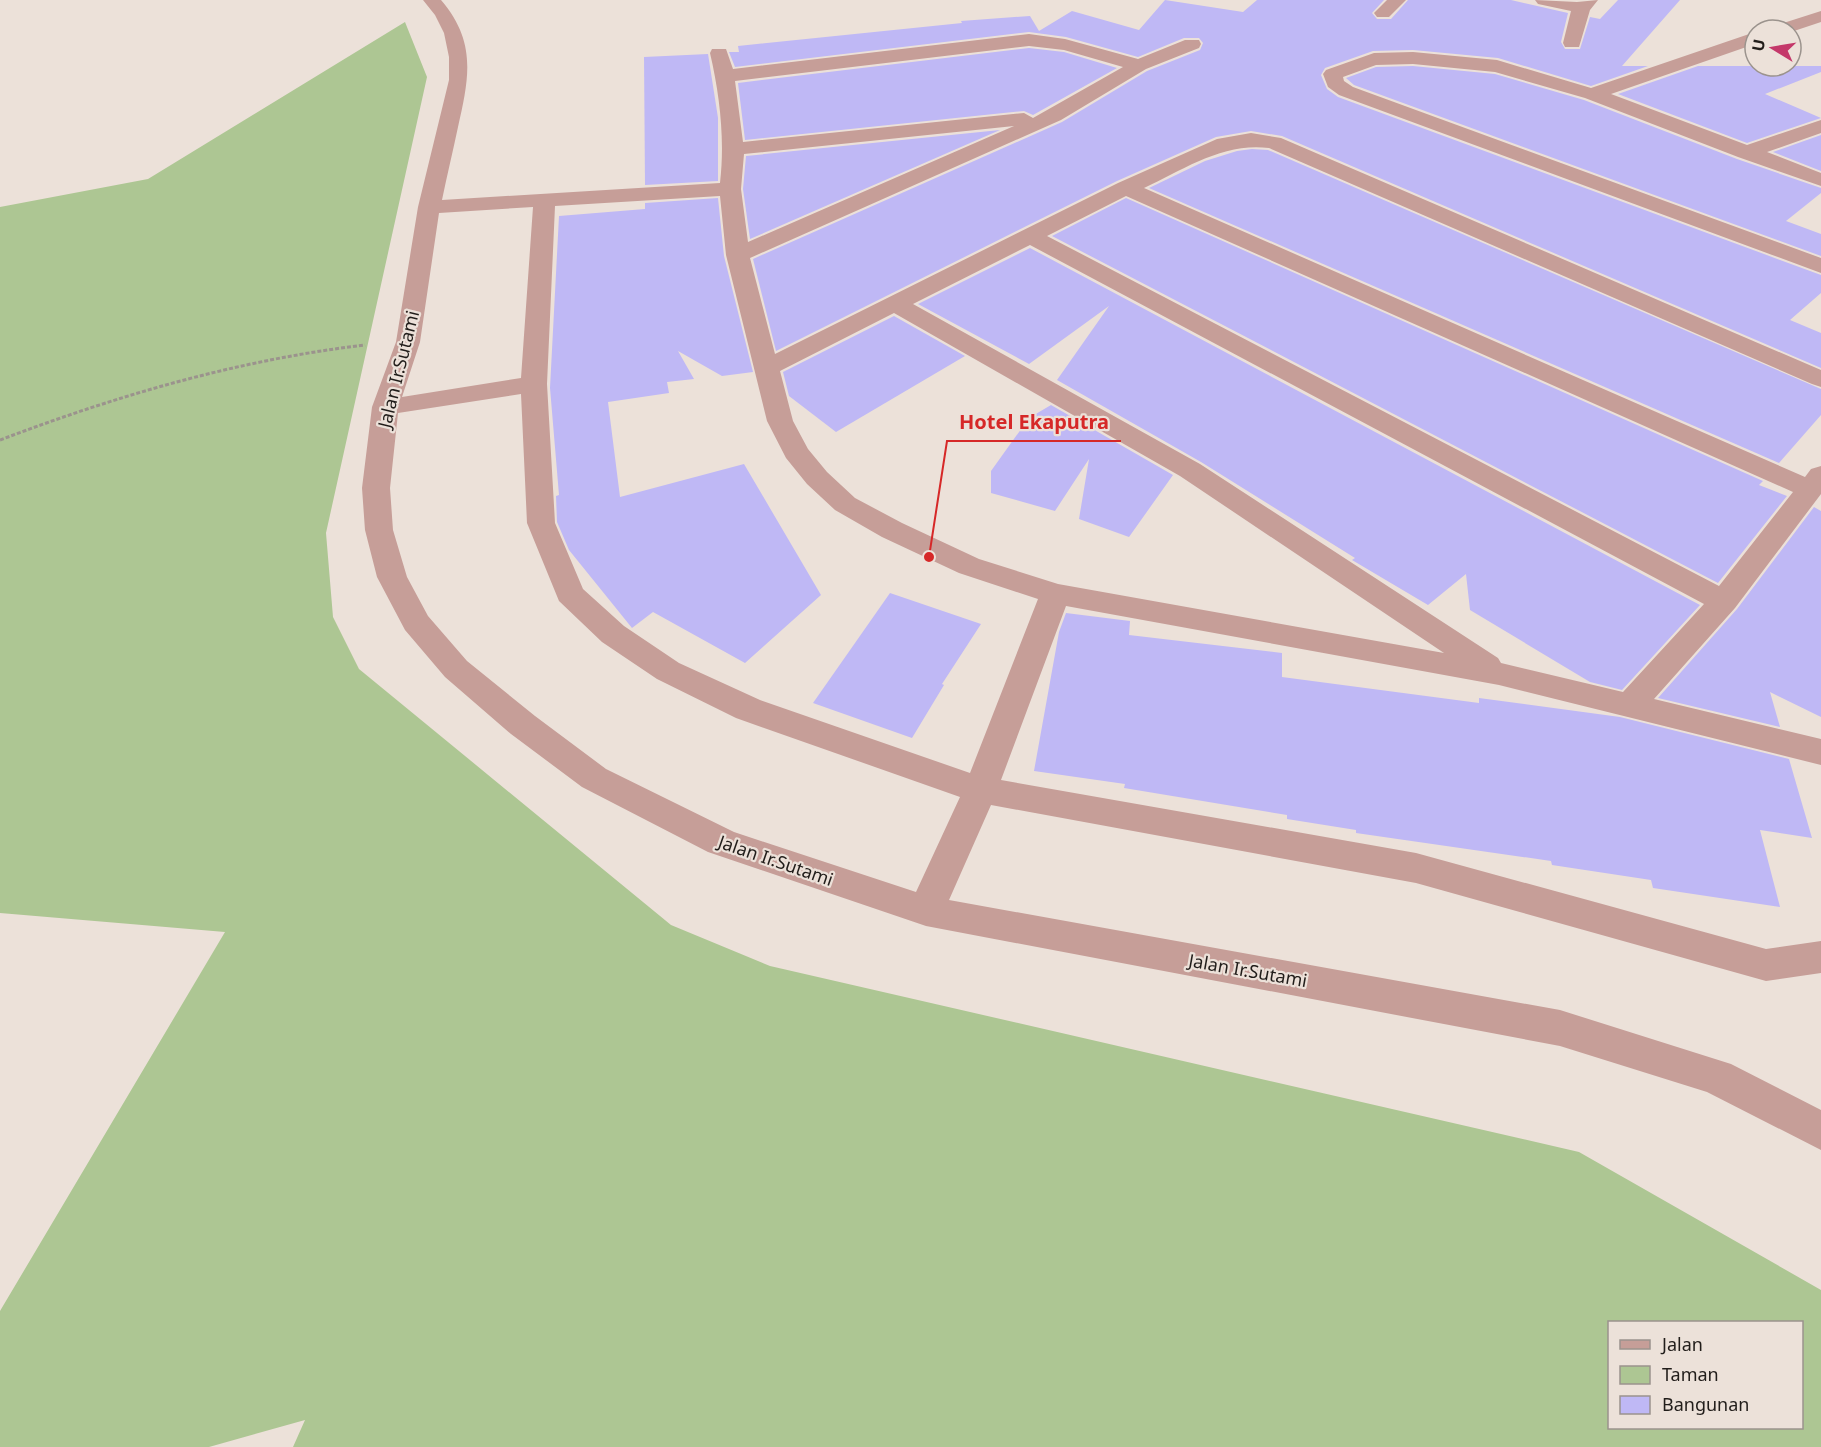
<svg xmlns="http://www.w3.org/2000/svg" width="1821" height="1447" font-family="'Noto Sans',sans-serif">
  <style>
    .green { fill: #adc693; fill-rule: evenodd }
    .building { fill: #bfb8f5 }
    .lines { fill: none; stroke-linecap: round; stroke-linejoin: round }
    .path { stroke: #9b938d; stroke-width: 3; stroke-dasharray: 4 2; stroke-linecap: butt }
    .minor { fill: #c69e98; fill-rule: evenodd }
    .labels { text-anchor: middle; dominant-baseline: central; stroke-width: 4.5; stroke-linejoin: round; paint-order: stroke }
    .street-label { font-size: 18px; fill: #211d1a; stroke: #ece1d9 }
    .leader { fill: none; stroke: #d62828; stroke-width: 2 }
    .callout-dot { fill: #d62828; stroke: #ece1d9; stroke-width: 2 }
    .callout-label { font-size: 20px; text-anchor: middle; font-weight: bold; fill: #d62828; stroke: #ece1d9; stroke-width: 4.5; stroke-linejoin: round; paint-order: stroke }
  </style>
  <rect width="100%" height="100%" fill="#ece1d9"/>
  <path class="green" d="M405,22L427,77L326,533L333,617L359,669L671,925L770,966L1579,1152L1821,1290V1447H293L305,1420L209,1447H0V1311L225,932L0,913V207L148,179ZM1610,1322H1802V1428H1610Z"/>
  <g class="building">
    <polygon points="1165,0 1243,12 1257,0 1384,0 1372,13 1377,19 1391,19 1408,0 1511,0 1568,13 1561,42 1565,49 1580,49 1590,17 1600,19 1618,0 1680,0 1622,66 1648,66 1591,86 1498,58 1413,50 1373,51 1325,68 1321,75 1327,89 1338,97 1821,275 1821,293 1790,320 1821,333 1821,368 1282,136 1251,131 1216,137 1117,181 776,351 753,259 1062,122 1147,71 1200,50 1203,43 1199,38 1184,38 1138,57 1066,37 1029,32 735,67 729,52 739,52 738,46 962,23 961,21 1030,16 1039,31 1072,11 1139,30"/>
    <polygon points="1029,48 1064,52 1117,68 1033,115 1024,111 745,140 738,83"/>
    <polygon points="708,54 718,118 718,181 645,185 644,57"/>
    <polygon points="1413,66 1495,74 1584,100 1737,159 1821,188 1821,193 1786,221 1821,234 1821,256 1354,85 1346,78 1376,67"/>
    <polygon points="1698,66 1821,66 1821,72 1765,94 1821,118 1747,143 1618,94"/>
    <polygon points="1000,130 750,239 743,189 746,156"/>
    <polygon points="1821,135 1821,171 1773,152"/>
    <polygon points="1252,149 1268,150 1821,389 1821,415 1779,463 1149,188 1205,161 1237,151"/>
    <polygon points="718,198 724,256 753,372 722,376 678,351 694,379 667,382 669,393 608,402 620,497 744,464 821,595 745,663 653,612 632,628 569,550 557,522 556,496 559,495 550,388 559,216 645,209 645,203"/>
    <polygon points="1126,198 1763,481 1759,485 1787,496 1718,583 1052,236"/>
    <polygon points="1030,248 1700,605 1622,690 1590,682 1470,610 1466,574 1428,605 1352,560 1355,558 1201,462 1057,380 1109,306 1029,364 918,304"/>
    <polygon points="894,316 965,356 836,432 789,396 783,372"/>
    <polygon points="1051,405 1173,475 1129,537 1079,519 1089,459 1055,511 991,493 991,471 1029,418"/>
    <polygon points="1814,507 1821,511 1821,717 1770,692 1780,727 1658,698 1737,609"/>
    <polygon points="890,593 981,624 942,684 944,685 912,738 813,703"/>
    <polygon points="1066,613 1130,621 1129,635 1282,653 1282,677 1479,703 1479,698 1620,717 1789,759 1812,838 1760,830 1780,907 1653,888 1651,880 1552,865 1551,861 1356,833 1356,830 1287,819 1287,815 1124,788 1125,784 1034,771 1059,632"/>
  </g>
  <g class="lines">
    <path class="path" d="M0,440C119,395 238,360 365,345"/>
    <g class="minor">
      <path d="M423,0H441C477,42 469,78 458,127C453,151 447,175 442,200L720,183C725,140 720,96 710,53L712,49H726L733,69L1029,34L1065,39L1138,59L1185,40H1199L1201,44L1199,48L1146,69L1061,120L750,258L775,354L1118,183L1217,139L1251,133L1281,138L1821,370V387L1812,384L1269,148C1224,142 1184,169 1144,188L1805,477L1811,469L1821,466V494L1735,608L1654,699L1821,739V765L1499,685L1066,606L1001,780L1416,853L1766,949L1821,941V973L1766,981L1416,883L991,805L949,900L1560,1010L1731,1064L1821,1110V1150L1707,1092L1560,1046L926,926L708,852L582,787L511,734L445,677L405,630L377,577L365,530L362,488L372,407L396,342L418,207L449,80V57L444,33L435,15ZM1029,46L1064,50L1123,67L1033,118L1024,113L743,142L735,81ZM1014,126L748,242L741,189L744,154ZM720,196L726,255L767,421L786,458L807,484L835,510L882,537L959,573L1038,599L970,773L760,700L679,663L624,626L583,589L555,523L547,384L555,206ZM1126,196L1793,492L1719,586L1047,236ZM533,207L521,378L402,397L420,342L439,213ZM1030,245L1704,604L1623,692L1501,663L1498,658L1200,464L913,304ZM894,313L1180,476L1444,653L1058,584L979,559L902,523L855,498L827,472L808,449L793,421L780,371ZM521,394L527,523L559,601L602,642L657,679L736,718L960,797L916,892L734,832L606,769L535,716L467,661L428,616L407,577L393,530L390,488L398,413Z"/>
      <polygon points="1387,0 1406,0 1389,17 1377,17 1374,13"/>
      <polygon points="1535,0 1577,2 1598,0 1590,10 1579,47 1565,47 1563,43 1571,11 1538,4"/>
      <polygon points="1821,11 1821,22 1791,32 1791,30 1771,30 1774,26"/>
      <polygon points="1755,32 1755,44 1611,94 1747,145 1821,120 1821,133 1767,152 1821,173 1821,186 1738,157 1585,98 1495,72 1413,64 1376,65 1343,77 1344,81 1353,87 1821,258 1821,273 1339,95 1328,87 1323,74 1326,70 1374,53 1413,52 1497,60 1591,88"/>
    </g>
  </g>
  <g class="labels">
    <g class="street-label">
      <text transform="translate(398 369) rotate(-76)">Jalan Ir.Sutami</text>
      <text transform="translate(776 860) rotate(19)">Jalan Ir.Sutami</text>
      <text transform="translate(1248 970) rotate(10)">Jalan Ir.Sutami</text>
    </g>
  </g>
  <path class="leader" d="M929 557L947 441H1121"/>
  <circle class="callout-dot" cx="929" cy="557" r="6"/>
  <g class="callout-label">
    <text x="1034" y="429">Hotel Ekaputra</text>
  </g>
  <rect x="1608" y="1321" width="195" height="108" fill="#ece1d9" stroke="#9b938d" stroke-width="1.5"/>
  <rect x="1620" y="1340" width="30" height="9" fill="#c69e98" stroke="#9b938d" stroke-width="1.5"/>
  <text x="1662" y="1351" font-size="18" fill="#211d1a">Jalan</text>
  <rect x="1620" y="1366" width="30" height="18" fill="#adc693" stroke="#9b938d" stroke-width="1.5"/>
  <text x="1662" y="1381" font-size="18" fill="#211d1a">Taman</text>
  <rect x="1620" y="1396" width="30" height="18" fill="#bfb8f5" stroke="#9b938d" stroke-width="1.5"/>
  <text x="1662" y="1411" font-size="18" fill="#211d1a">Bangunan</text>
  <g transform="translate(1773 48) rotate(281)"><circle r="28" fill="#ece1d9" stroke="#9b938d" stroke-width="1.5"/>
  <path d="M0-4.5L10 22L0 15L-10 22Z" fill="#c4386a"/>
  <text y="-9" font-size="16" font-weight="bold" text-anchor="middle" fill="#211d1a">U</text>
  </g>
</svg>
